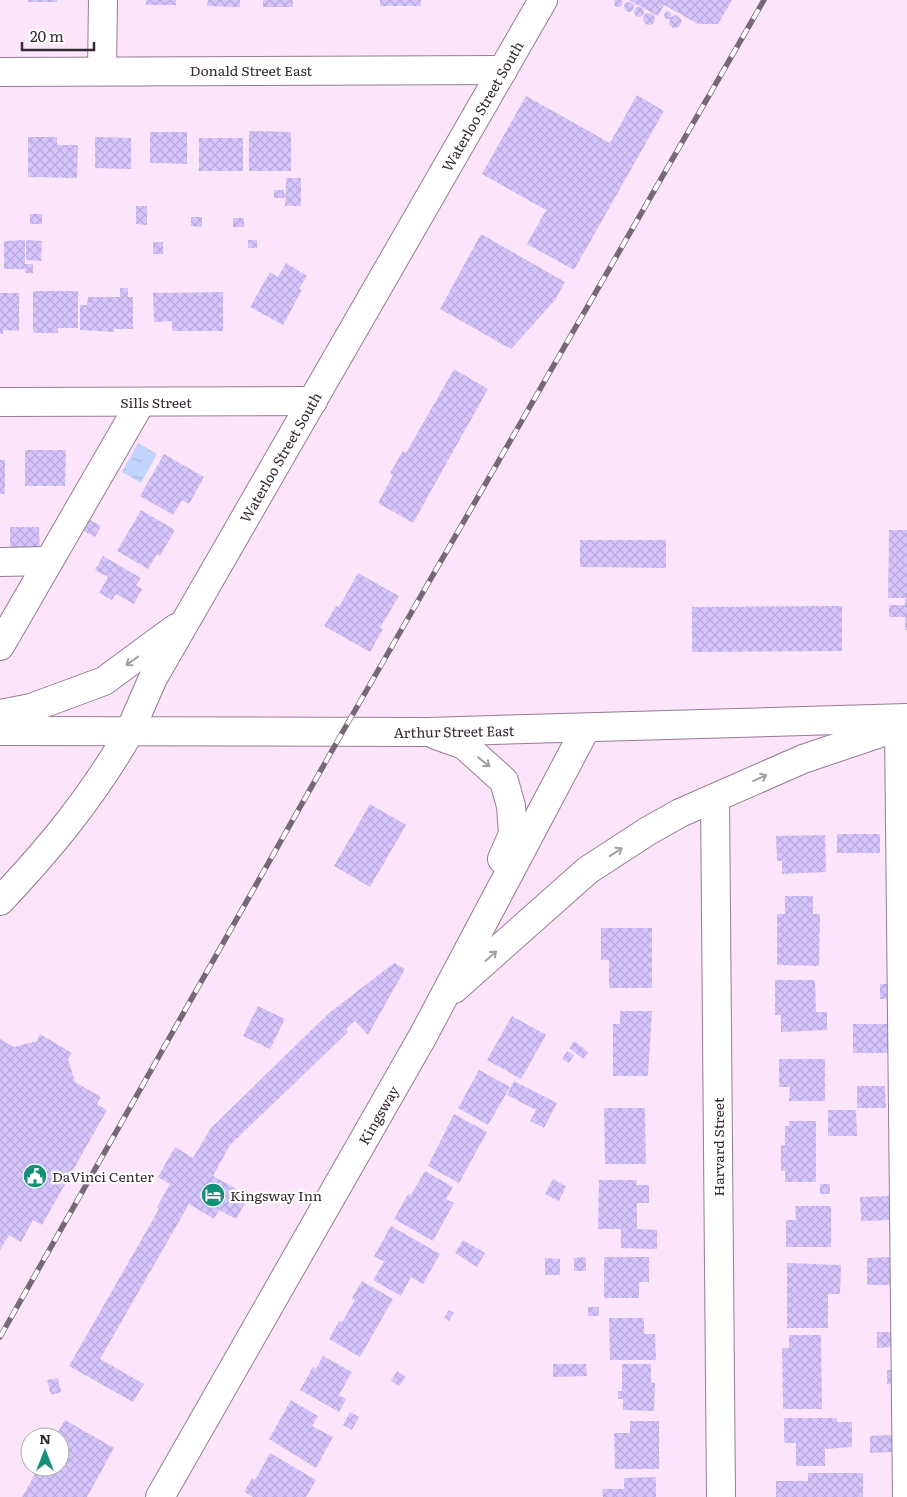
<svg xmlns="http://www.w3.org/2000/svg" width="907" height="1497" font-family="Literata,serif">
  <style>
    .water { fill: url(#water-ripples) }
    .building { fill: url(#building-cross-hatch) }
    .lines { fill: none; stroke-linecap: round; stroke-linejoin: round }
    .minor-casing { stroke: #957c93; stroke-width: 30 }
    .major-casing { stroke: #957c93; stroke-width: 30 }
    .minor { stroke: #fff; stroke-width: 28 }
    .major { stroke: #fff; stroke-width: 28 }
    .rail-casing { stroke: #776876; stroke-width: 5.5 }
    .rail { stroke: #fff; stroke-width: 4; stroke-dasharray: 11; stroke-linecap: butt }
    .oneway { stroke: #a49fa4 }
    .labels { text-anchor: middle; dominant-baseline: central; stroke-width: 4.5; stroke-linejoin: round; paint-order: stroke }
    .street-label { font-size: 14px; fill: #352a34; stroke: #fff }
    .poi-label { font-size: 14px; fill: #352a34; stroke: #fff; text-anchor: start }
  </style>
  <defs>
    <pattern id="water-ripples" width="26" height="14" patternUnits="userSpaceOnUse" patternTransform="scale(1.25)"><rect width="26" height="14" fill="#c2d3fd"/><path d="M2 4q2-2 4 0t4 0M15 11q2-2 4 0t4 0" fill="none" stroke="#a7b5d9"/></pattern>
    <pattern id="building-cross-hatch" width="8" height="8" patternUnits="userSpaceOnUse" patternTransform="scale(1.25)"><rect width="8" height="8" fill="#d5c5fc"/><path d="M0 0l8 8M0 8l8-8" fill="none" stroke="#b7a9d9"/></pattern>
  </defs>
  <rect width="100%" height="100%" fill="#fce5fa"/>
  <polygon class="water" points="138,443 157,454 141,483 122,472"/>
  <g class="building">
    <circle cx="618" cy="3" r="4"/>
    <rect x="28" y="0" width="29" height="2"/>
    <rect x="146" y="0" width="30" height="5"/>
    <polygon points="208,0 240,0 240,7 207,6"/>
    <rect x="263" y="0" width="30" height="7"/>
    <rect x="380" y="0" width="41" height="6"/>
    <polygon points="629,0 732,0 718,24 698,24 664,5 658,16"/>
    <circle cx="629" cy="7" r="5"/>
    <circle cx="639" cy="12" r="5"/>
    <polygon points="667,11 671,13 671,17 676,15 680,18 682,21 679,27 673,28 669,24 670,19 665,19 664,14"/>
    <circle cx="649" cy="19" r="6"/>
    <polygon points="637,95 664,111 574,270 527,244 546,210 482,174 526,96 610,143"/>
    <polygon points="249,131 291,132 291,171 249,171"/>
    <polygon points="150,132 187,132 187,164 150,163"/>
    <polygon points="28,137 57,137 57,145 78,145 77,178 28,177"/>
    <polygon points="95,137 131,138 131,169 95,168"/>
    <rect x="199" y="138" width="44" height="33"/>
    <polygon points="286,178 301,178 301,206 285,206"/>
    <polygon points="274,190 284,190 285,198 274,198"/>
    <polygon points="136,206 147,206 147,225 136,224"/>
    <rect x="30" y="214" width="12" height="10"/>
    <polygon points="191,217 202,217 202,227 191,226"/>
    <rect x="233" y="218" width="11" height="9"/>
    <polygon points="481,234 565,282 555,300 511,349 440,309"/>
    <polygon points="25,240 25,264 33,264 33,273 25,273 25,269 4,269 4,241"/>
    <polygon points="26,240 42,241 41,261 26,260"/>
    <rect x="248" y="240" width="9" height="8"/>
    <rect x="153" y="242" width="10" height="12"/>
    <polygon points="286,263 307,276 299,289 302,290 283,325 250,307 270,272 278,277"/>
    <polygon points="120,288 128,288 128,297 133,297 133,329 114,329 114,332 80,330 80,305 87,305 88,297 120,297"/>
    <polygon points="33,291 78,291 78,328 58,328 58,333 33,333"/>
    <polygon points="223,292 223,331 172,331 172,321 154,322 153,293"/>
    <polygon points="0,293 19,293 19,331 3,330 3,334 0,334"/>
    <polygon points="454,369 488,389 413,523 378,503 393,475 390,473 403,451 406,453"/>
    <polygon points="25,450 66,450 65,486 25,486"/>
    <polygon points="164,454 204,477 189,504 182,500 173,515 140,496"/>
    <rect x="0" y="460" width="5" height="34"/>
    <polygon points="141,510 175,530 160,556 157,554 148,569 117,551"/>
    <polygon points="85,517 101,526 95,537 78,528"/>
    <polygon points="10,527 39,527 40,552 10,553"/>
    <polygon points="889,530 907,530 907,630 905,630 905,617 889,617 889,605 905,605 905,598 888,598"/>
    <polygon points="580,540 666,540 666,568 580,567"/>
    <polygon points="103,556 141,578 136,585 142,589 134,604 116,594 112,600 99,593 108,577 95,570"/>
    <polygon points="358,573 399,596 380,628 383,629 370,652 324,626 336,606 339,607"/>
    <polygon points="842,606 842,651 692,652 692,607"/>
    <polygon points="370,804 406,825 370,887 334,866"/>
    <rect x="837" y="834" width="43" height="19"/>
    <polygon points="825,835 826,872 782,874 782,861 777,861 776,836"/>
    <polygon points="785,896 813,896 813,914 820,914 819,966 777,965 777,914 785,914"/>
    <polygon points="601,928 652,928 652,988 609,988 609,960 601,960"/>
    <polygon points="394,963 405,969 368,1035 355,1021 346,1029 348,1032 230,1145 213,1176 249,1196 236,1219 219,1210 214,1219 189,1204 100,1359 144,1384 133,1402 69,1366 159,1209 157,1207 170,1184 158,1177 175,1147 193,1158 211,1128 329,1013"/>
    <polygon points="775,980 815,980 816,1012 827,1012 827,1030 781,1032 781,1015 775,1015"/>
    <polygon points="880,984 888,984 887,999 880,999"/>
    <polygon points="258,1006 285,1019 270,1049 243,1036"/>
    <polygon points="620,1011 652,1011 648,1076 613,1076 613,1024 620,1024"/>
    <polygon points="512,1016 546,1035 521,1079 487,1060"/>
    <rect x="853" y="1024" width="35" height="29"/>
    <polygon points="40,1034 72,1053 68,1059 75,1082 101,1097 97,1104 107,1110 42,1225 33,1220 21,1242 9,1235 0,1250 0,1039 14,1047 37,1041"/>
    <polygon points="574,1041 588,1052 583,1059 569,1048"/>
    <polygon points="567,1051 574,1055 569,1063 562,1059"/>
    <polygon points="779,1059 825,1059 825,1101 789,1101 790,1087 779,1087"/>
    <polygon points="479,1070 510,1087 488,1125 458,1108"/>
    <polygon points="514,1081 557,1103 544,1128 530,1121 536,1110 507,1095"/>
    <polygon points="857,1086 885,1086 886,1108 857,1108"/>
    <polygon points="604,1108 645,1108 646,1164 605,1164"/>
    <polygon points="828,1110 856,1110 857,1136 828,1136"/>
    <polygon points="454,1114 487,1132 459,1183 428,1166"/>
    <polygon points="789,1121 816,1121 816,1182 785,1182 785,1171 781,1171 781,1145 785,1145 785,1126 789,1126"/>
    <polygon points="425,1171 453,1187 446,1199 454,1203 433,1241 394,1219 408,1194 411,1195"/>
    <polygon points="553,1179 566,1186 559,1201 545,1194"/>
    <polygon points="599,1180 637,1180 636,1185 649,1185 649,1203 637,1203 637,1229 657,1230 657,1249 621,1248 621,1229 598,1229"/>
    <rect x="820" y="1184" width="10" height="10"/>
    <polygon points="889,1196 890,1220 861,1221 860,1197"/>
    <polygon points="795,1206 831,1206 831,1247 786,1247 786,1220 796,1220"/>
    <polygon points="391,1226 440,1254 423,1284 411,1277 401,1296 373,1280 384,1262 374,1256"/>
    <polygon points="463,1240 485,1253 477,1267 455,1253"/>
    <polygon points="586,1257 586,1271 574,1271 574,1258"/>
    <polygon points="604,1257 649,1257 649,1282 639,1282 639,1298 604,1298"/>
    <polygon points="895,1257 895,1285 867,1285 867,1258"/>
    <polygon points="545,1258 560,1259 560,1275 545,1275"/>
    <polygon points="787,1263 841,1265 840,1294 828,1294 828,1328 787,1328"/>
    <polygon points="362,1281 393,1299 360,1357 329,1339 339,1321 342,1322 355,1300 352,1298"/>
    <rect x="588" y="1307" width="11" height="9"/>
    <polygon points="449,1310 454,1313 449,1321 444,1318"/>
    <polygon points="609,1318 644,1318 644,1334 655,1334 656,1360 610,1360"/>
    <polygon points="877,1332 892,1332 892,1347 877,1348"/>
    <polygon points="789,1335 821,1335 822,1409 783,1409 782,1348 789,1348"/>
    <polygon points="323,1356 352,1372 339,1395 346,1399 339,1412 300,1390 313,1367 316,1369"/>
    <polygon points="553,1364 586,1364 587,1376 553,1377"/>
    <polygon points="622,1364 651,1364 651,1382 655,1383 654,1411 623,1410 623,1399 618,1399 618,1391 622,1391"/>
    <rect x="887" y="1370" width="8" height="14"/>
    <polygon points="397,1371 406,1377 399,1386 391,1381"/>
    <polygon points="58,1378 61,1392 51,1395 47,1380"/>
    <polygon points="291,1400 318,1416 312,1426 333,1437 316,1468 269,1439"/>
    <polygon points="350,1412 359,1417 352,1430 343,1425"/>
    <polygon points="784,1418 837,1418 837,1422 852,1422 852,1447 825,1449 825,1466 796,1466 796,1443 784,1443"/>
    <polygon points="65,1420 114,1448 87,1497 22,1497 39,1467 60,1467 60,1437 55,1437"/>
    <polygon points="630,1421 659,1421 659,1469 615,1469 614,1433 630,1433"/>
    <polygon points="892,1435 892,1452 870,1453 870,1436"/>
    <polygon points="270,1453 316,1480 306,1497 253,1497 244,1492 252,1478 255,1480"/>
    <polygon points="808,1473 863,1473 863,1497 776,1497 776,1481 808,1481"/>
    <polygon points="656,1477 656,1497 603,1497 602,1489 624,1489 624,1478"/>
  </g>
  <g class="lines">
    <g class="minor-casing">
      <g id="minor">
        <polyline points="102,70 103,0"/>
        <polyline points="0,72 503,70"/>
        <polyline points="0,402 313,401"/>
        <polyline points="0,562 49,561"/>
        <polyline points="0,646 141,402"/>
        <polyline points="899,726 907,1497"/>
        <polyline points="715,798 721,1497"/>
        <path d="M0,901C51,847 92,797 129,733"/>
      </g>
    </g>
    <g class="major-casing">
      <g id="major">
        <polyline points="0,714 31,708 104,681 176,628"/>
        <polyline points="0,731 426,732 907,718"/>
        <polyline points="129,733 153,678 543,0"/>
        <polyline points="436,735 464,745 504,781 511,806 513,834 502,859"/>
        <polyline points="454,989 588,870 648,831 680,813 803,759 898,727"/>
        <polyline points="160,1497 423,1036 586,728"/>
      </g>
    </g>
    <use href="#minor" class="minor"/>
    <use href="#major" class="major"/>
    <g class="rail-casing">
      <polyline id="rail" points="0,1337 342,733 764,0"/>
    </g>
    <use href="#rail" class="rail"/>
  </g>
  <defs><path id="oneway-shaft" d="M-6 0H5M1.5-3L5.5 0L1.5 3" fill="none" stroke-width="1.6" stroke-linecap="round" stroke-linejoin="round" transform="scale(1.25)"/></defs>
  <g class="oneway">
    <use href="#oneway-shaft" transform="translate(132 661) rotate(144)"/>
    <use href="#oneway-shaft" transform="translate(484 762) rotate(39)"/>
    <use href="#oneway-shaft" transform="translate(760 778) rotate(-24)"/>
    <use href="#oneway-shaft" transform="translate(616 852) rotate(-33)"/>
    <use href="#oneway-shaft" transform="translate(491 956) rotate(-42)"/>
  </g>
  <defs>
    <g id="civic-disc" transform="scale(1.25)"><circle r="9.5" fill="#129178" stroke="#fff"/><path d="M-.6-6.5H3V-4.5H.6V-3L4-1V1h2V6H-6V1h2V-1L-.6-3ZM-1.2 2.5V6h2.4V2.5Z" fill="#fff"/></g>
    <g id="hotel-disc" transform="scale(1.25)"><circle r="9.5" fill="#129178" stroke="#fff"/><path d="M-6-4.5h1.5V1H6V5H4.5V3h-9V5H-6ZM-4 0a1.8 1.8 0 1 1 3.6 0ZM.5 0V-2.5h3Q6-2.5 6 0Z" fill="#fff"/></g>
  </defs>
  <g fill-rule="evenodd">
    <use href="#civic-disc" x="35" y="1176"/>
    <use href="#hotel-disc" x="213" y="1195"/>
  </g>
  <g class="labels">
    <g class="street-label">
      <text x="251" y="70">Donald Street East</text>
      <text transform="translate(482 106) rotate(-60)">Waterloo Street South</text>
      <text x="156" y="402">Sills Street</text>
      <text transform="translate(280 457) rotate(-60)">Waterloo Street South</text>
      <text transform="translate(454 731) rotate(-1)">Arthur Street East</text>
      <text transform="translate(378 1115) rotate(-60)">Kingsway</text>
      <text transform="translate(718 1147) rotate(-90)">Harvard Street</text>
    </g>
    <g class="poi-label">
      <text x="52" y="1176">DaVinci Center</text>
      <text x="230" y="1195">Kingsway Inn</text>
    </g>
  </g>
  <g transform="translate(45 1452)"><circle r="24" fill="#ffffff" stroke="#aeaaae"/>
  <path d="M0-4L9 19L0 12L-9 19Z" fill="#129178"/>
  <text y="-8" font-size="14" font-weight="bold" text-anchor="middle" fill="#352a34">N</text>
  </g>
  <path d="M22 42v8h72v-8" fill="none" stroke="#352a34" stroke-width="2.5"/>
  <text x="30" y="42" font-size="15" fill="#352a34" stroke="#ffffff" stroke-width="4" paint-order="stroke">20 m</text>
</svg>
